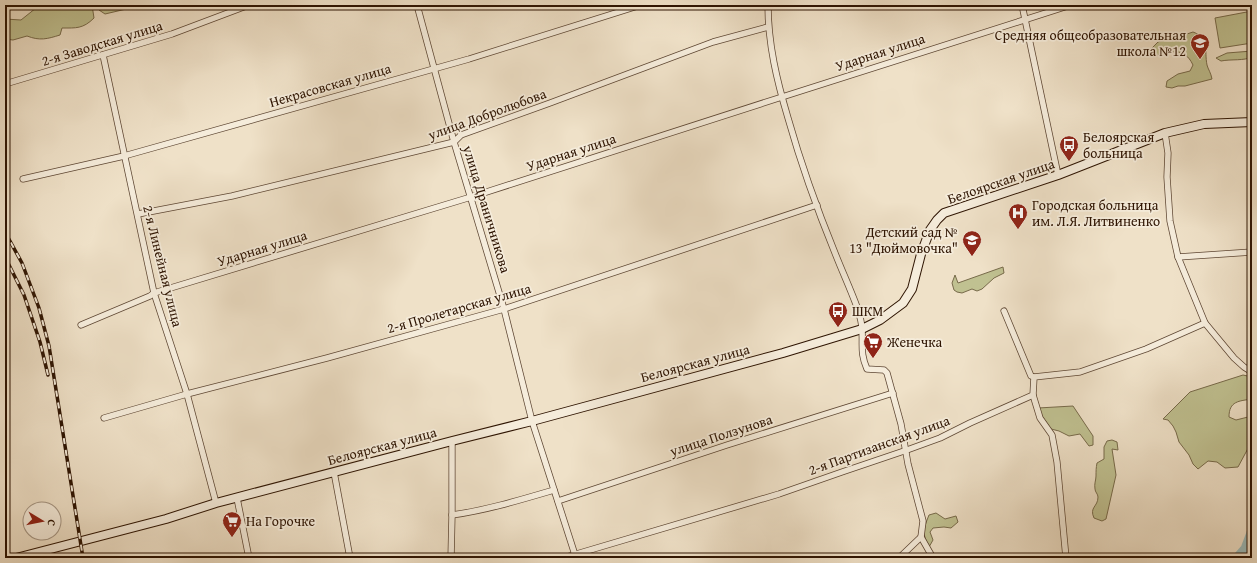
<svg xmlns="http://www.w3.org/2000/svg" width="1257" height="563" font-family="'Gentium Book Plus',serif">
  <style>
    .green { fill: #c0c191; stroke: #776a4a }
    .lines { fill: none; stroke-linecap: round; stroke-linejoin: round }
    .river { stroke: #9bbcbc; stroke-width: 11 }
    .street-casing { stroke: #5e4734; stroke-width: 7 }
    .secondary-casing { stroke: #2e1402; stroke-width: 10 }
    .street { stroke: #f5ecdb; stroke-width: 5.5 }
    .secondary { stroke: #f5ecdb; stroke-width: 8 }
    .rail-casing { stroke: #2e1402; stroke-width: 3.5 }
    .rail { stroke: #f5ecdb; stroke-width: 2; stroke-dasharray: 6; stroke-linecap: butt }
    .labels { text-anchor: middle; dominant-baseline: central; stroke-width: 3.5; stroke-linejoin: round; paint-order: stroke }
    .poi-label { font-size: 14px; fill: #2e1402; stroke: #f5ecdb; text-anchor: start }
    .street-label { font-size: 14px; fill: #2e1402; stroke: #f5ecdb }
  </style>
  <rect width="100%" height="100%" fill="#efe1c8"/>
  <filter id="stains"><feTurbulence type="fractalNoise" baseFrequency=".005" numOctaves="4"/><feColorMatrix values="0 0 0 0 .2 0 0 0 0 .09 0 0 0 0 .02 0 0 0 .5 -.17"/></filter>
  <radialGradient id="worn" r=".72"><stop offset=".6" stop-color="#630" stop-opacity="0"/><stop offset="1" stop-color="#630" stop-opacity=".3"/></radialGradient>
  <g class="green">
    <path d="M56,5H92L94,18C83,29 76,28 62,28L60,35C47,39 40,41 27,36L13,40L5,39V19L21,20L36,8Z"/>
    <polygon points="100,5 159,5 154,8 139,6 105,14 99,10"/>
    <polygon points="1252,11 1252,43 1220,48 1215,18"/>
    <path d="M1193,32C1210,38 1204,50 1207,65C1208,69 1211,73 1212,79L1185,86H1178L1172,88L1166,87L1167,81L1178,74L1190,71L1193,65C1184,46 1170,52 1153,56L1149,51L1158,42L1164,40H1176L1187,34Z"/>
    <path d="M1252,51V57C1244,61 1231,59 1221,61L1216,58L1227,53Z"/>
    <polygon points="1003,267 1004,273 994,278 982,289 977,291 972,289 962,293 957,292 954,290 952,283 955,275 958,283"/>
    <path d="M1243,375L1252,377V399C1239,401 1229,401 1229,417L1236,420L1252,416V441L1238,467L1225,468L1217,462L1208,461L1198,469L1193,464L1189,455L1179,442L1176,432L1173,426L1168,420L1163,419L1190,392Z"/>
    <polygon points="1073,406 1093,436 1093,445 1089,446 1080,434 1069,436 1059,431 1051,429 1040,413 1038,408"/>
    <path d="M1112,440L1117,442L1118,450L1112,449L1116,475L1106,519L1102,521L1094,518C1089,507 1098,507 1098,497C1098,494 1095,492 1095,489C1094,484 1096,480 1096,476C1096,471 1096,468 1097,463L1104,459V447L1107,441Z"/>
    <path d="M936,513L945,519L956,516L958,522L951,528L944,527L933,528L930,532L933,540L929,547C922,533 923,530 929,515Z"/>
  </g>
  <g class="lines">
    <polyline class="river" points="1238,558 1246,549 1252,533"/>
    <g class="street-casing">
      <g id="street">
        <polyline points="417,5 454,142 504,309 532,421 576,558"/>
        <path d="M768,5C768,44 777,81 788,118C801,164 817,209 835,253C842,271 850,288 857,307C859,313 862,323 862,330C863,346 860,353 867,369L884,370L887,373L901,424L908,464L923,521L921,537L933,558"/>
        <polyline points="1022,5 1058,175"/>
        <polyline points="103,55 154,293 187,394 216,503"/>
        <polyline points="5,84 172,34 249,5"/>
        <polyline points="1165,133 1168,153 1167,177 1170,221 1178,257 1205,323 1234,358 1244,367 1252,372"/>
        <polyline points="23,179 124,156 469,59 641,5"/>
        <polyline points="138,214 232,196 454,142 461,135 550,103 713,42 768,27"/>
        <polyline points="1178,257 1252,252"/>
        <polyline points="1004,311 1031,376 1034,377"/>
        <polyline points="81,325 150,296 154,293 471,197 782,97 1071,5"/>
        <polyline points="1033,395 1040,418 1052,435 1057,462 1066,558"/>
        <polyline points="104,418 187,394 327,358 504,309 817,205"/>
        <polyline points="334,472 350,558"/>
        <polyline points="237,498 249,558"/>
        <polyline points="558,501 727,445 893,393"/>
        <path d="M452,515C487,510 520,500 554,490"/>
        <polyline points="451,558 452,515 452,441"/>
        <polyline points="563,558 779,494 842,472 907,450 940,438 970,423 1033,395 1034,377 1080,372 1146,349 1205,323"/>
        <polyline points="899,558 921,537"/>
      </g>
    </g>
    <g class="secondary-casing">
      <polyline id="secondary" points="16,558 166,519 216,503 452,441 532,421 783,353 862,329 880,320 903,303 912,289 921,254 930,230 937,220 944,213 1058,175 1165,133 1204,124 1252,122"/>
    </g>
    <use href="#street" class="street"/>
    <use href="#secondary" class="secondary"/>
    <g class="rail-casing">
      <g id="rail">
        <polyline points="5,232 22,263 39,308 49,346 83,558"/>
        <polyline points="5,257 24,295 40,342 48,375"/>
      </g>
    </g>
    <use href="#rail" class="rail"/>
  </g>
  <defs>
    <g id="school-pin" transform="scale(1)"><path d="M0 17L-7.5 6A9.5 9.5 0 1 1 7.5 6Z" fill="#8f2418" stroke="#f5ecdb"/><path d="M0-5L7-2L0 1L-7-2ZM-4 1L0 2.5L4 1V4Q0 6-4 4Z" fill="#fff"/></g>
    <g id="bus-pin" transform="scale(1)"><path d="M0 17L-7.5 6A9.5 9.5 0 1 1 7.5 6Z" fill="#8f2418" stroke="#f5ecdb"/><path d="M-5-6H5V4H4V6H2V4H-2V6H-4V4H-5ZM-3.5-4V0h7V-4ZM-3.5 1.2v1.5H-2V1.2ZM2 1.2v1.5H3.5V1.2Z" fill="#fff"/></g>
    <g id="hospital-pin" transform="scale(1)"><path d="M0 17L-7.5 6A9.5 9.5 0 1 1 7.5 6Z" fill="#8f2418" stroke="#f5ecdb"/><path d="M-5-5h3v3.5h4V-5h3V5h-3V1.5h-4V5h-3Z" fill="#fff"/></g>
    <g id="supermarket-pin" transform="scale(1)"><path d="M0 17L-7.5 6A9.5 9.5 0 1 1 7.5 6Z" fill="#8f2418" stroke="#f5ecdb"/><path d="M-6-5.5h2.5l.6 2H6L4.5 2H-2.5L-4.4-4H-6ZM-1.5 3.2a1.3 1.3 0 1 0 .1 0ZM3 3.2a1.3 1.3 0 1 0 .1 0Z" fill="#fff"/></g>
  </defs>
  <g fill-rule="evenodd">
    <use href="#school-pin" x="1200" y="43"/>
    <use href="#bus-pin" x="1069" y="145"/>
    <use href="#hospital-pin" x="1018" y="213"/>
    <use href="#school-pin" x="972" y="240"/>
    <use href="#bus-pin" x="838" y="311"/>
    <use href="#supermarket-pin" x="873" y="342"/>
    <use href="#supermarket-pin" x="232" y="521"/>
  </g>
  <g class="labels">
    <g class="poi-label">
      <text x="1186" y="35" text-anchor="end">Средняя общеобразовательная<tspan x="1186" dy="16">школа №12</tspan></text>
      <text x="1083" y="137">Белоярская<tspan x="1083" dy="16">больница</tspan></text>
      <text x="1032" y="205">Городская больница<tspan x="1032" dy="16">им. Л.Я. Литвиненко</tspan></text>
      <text x="958" y="232" text-anchor="end">Детский сад №<tspan x="958" dy="16">13 "Дюймовочка"</tspan></text>
      <text x="852" y="311">ШКМ</text>
      <text x="887" y="342">Женечка</text>
      <text x="246" y="521">На Горочке</text>
    </g>
    <g class="street-label">
      <text transform="translate(102 43) rotate(-17)">2-я Заводская улица</text>
      <text transform="translate(880 52) rotate(-18)">Ударная улица</text>
      <text transform="translate(330 85) rotate(-16)">Некрасовская улица</text>
      <text transform="translate(487 114) rotate(-20)">улица Добролюбова</text>
      <text transform="translate(571 152) rotate(-18)">Ударная улица</text>
      <text transform="translate(1001 181) rotate(-19)">Белоярская улица</text>
      <text transform="translate(487 209) rotate(73)">улица Драничникова</text>
      <text transform="translate(262 248) rotate(-17)">Ударная улица</text>
      <text transform="translate(163 266) rotate(76)">2-я Линейная улица</text>
      <text transform="translate(459 308) rotate(-16)">2-я Пролетарская улица</text>
      <text transform="translate(695 363) rotate(-15)">Белоярская улица</text>
      <text transform="translate(721 435) rotate(-18)">улица Ползунова</text>
      <text transform="translate(879 445) rotate(-20)">2-я Партизанская улица</text>
      <text transform="translate(382 446) rotate(-15)">Белоярская улица</text>
    </g>
  </g>
  <rect width="1257" height="563" fill="none" stroke="#efe1c8" stroke-width="20"/>
  <rect x="6" y="6" width="1245" height="551" fill="none" stroke="#2e1402" stroke-width="2"/>
  <rect x="10" y="10" width="1237" height="543" fill="none" stroke="#2e1402"/>
  <g transform="translate(42 521) rotate(100)"><circle r="19" fill="#f5ecdb" stroke="#a59684"/>
  <path d="M0-3L7 15L0 10L-7 15Z" fill="#8f2418"/>
  <text y="-6" font-size="11" font-weight="bold" text-anchor="middle" fill="#2e1402">С</text>
  </g>
  <rect width="100%" height="100%" filter="url(#stains)"/>
  <rect width="100%" height="100%" fill="url(#worn)"/>
</svg>
